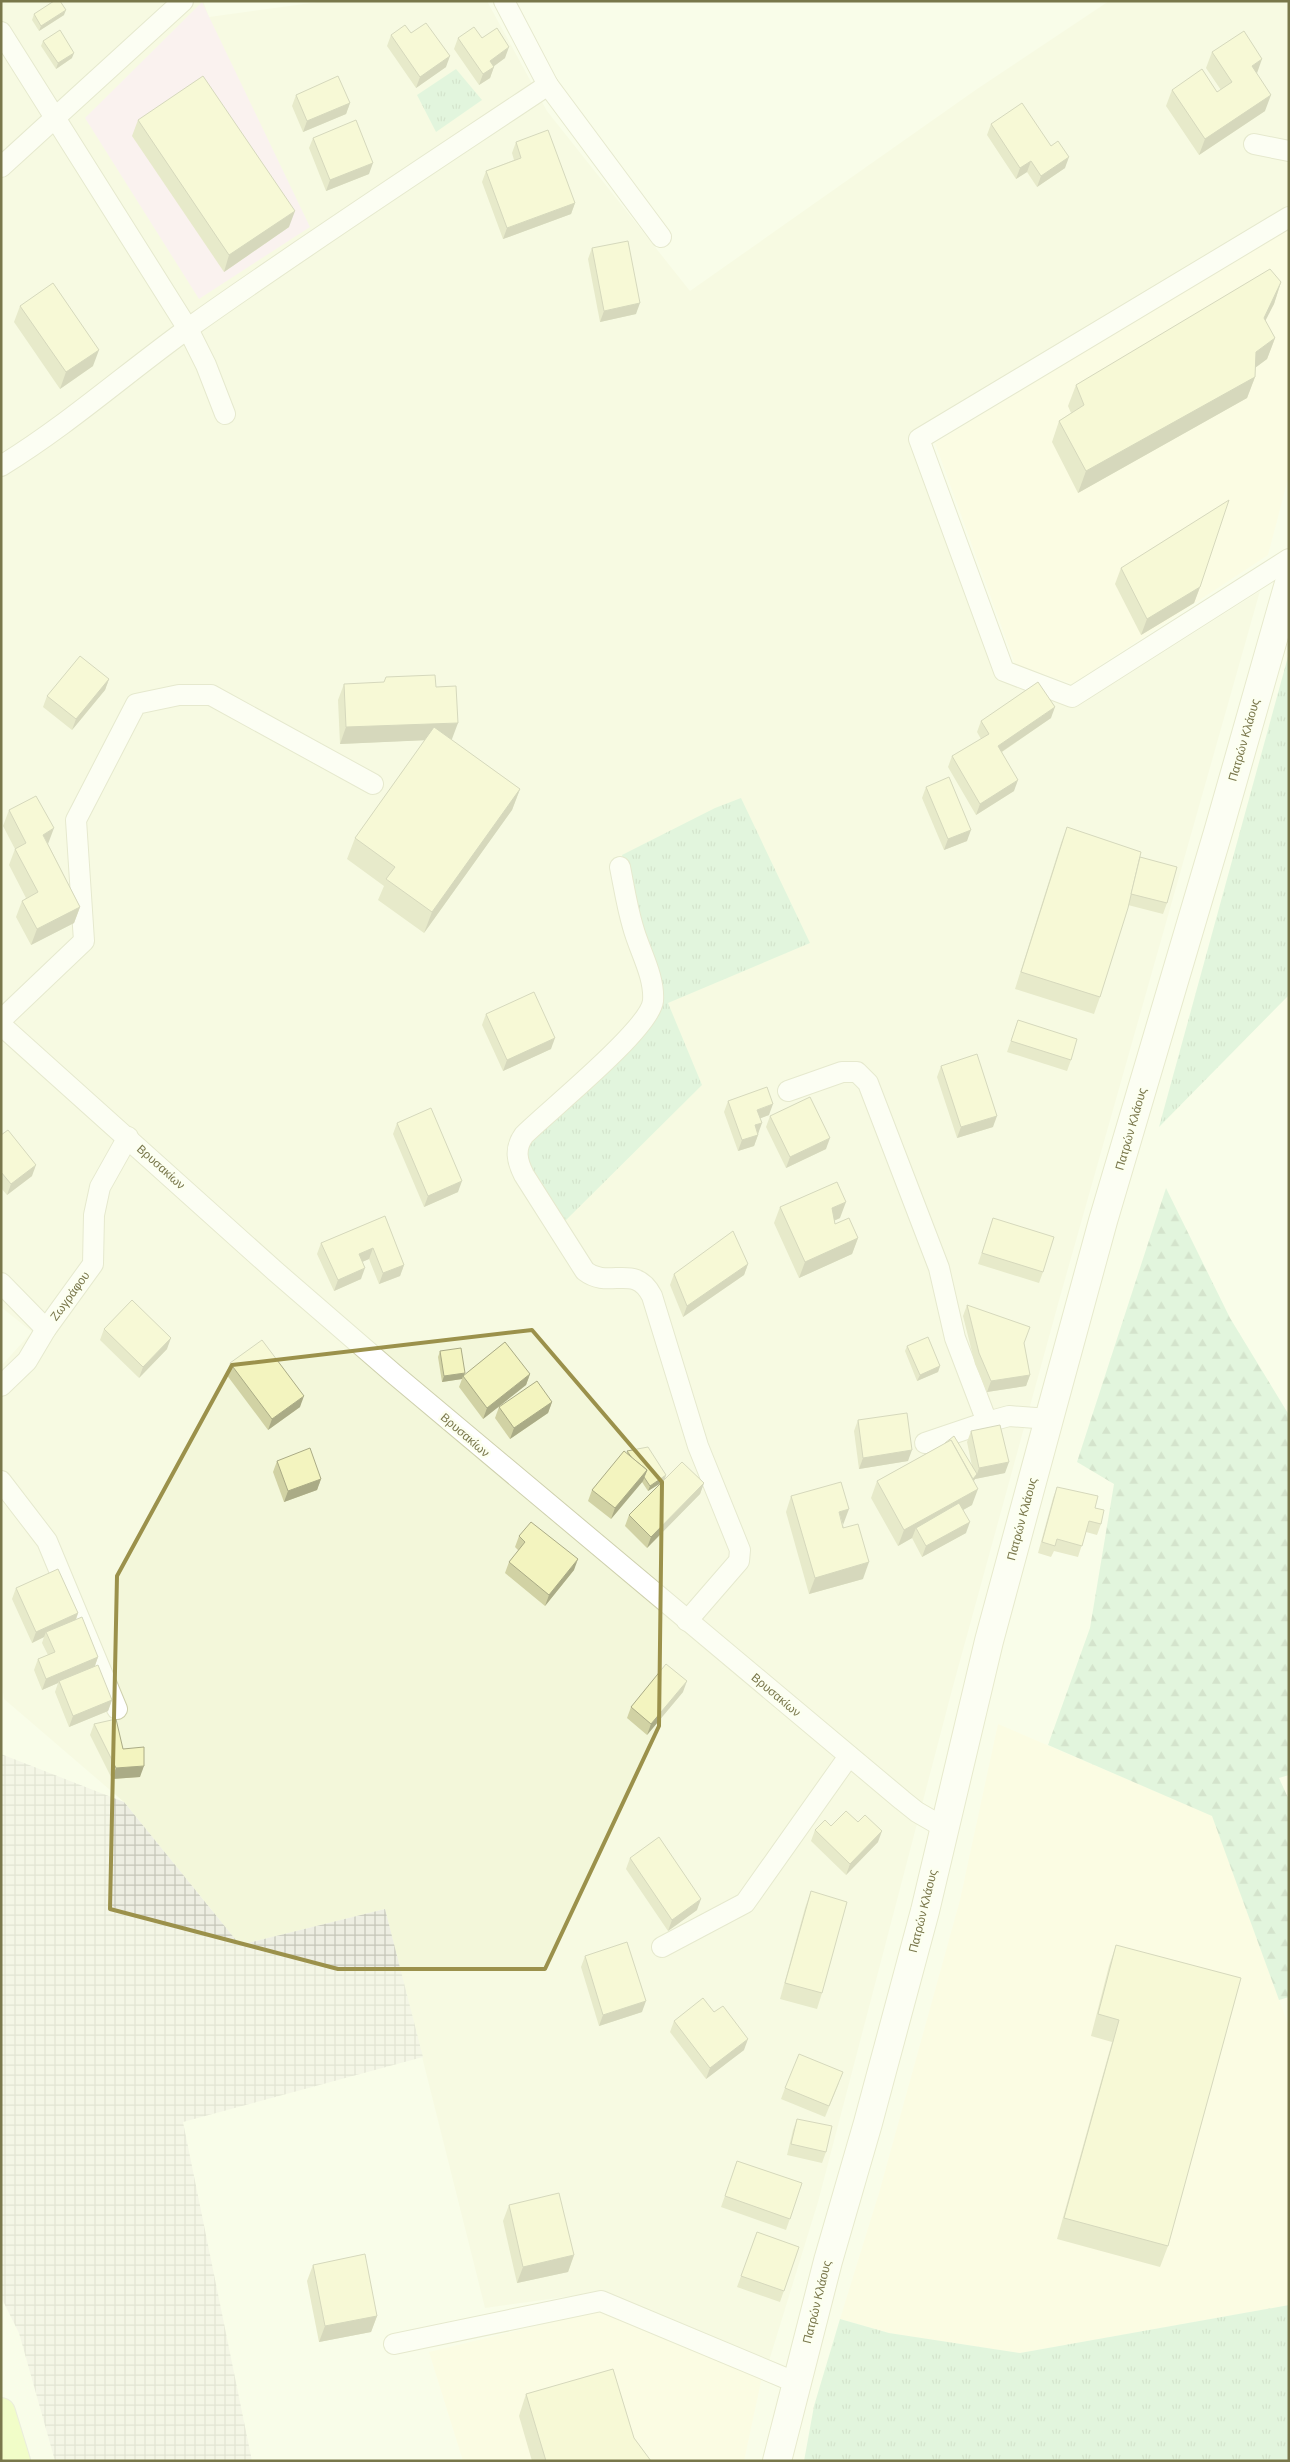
<svg xmlns="http://www.w3.org/2000/svg" width="1290" height="2462" font-family="Rubik,sans-serif">
  <style>
    .residential { fill: #f3f7da }
    .commercial { fill: #fdfadc }
    .industrial { fill: url(#industrial-grid) }
    .education { fill: #fae5f5 }
    .grass { fill: url(#grass-tufts) }
    .forest { fill: url(#forest-firs) }
    .lines { fill: none; stroke-linecap: round; stroke-linejoin: round }
    .street-casing { stroke: #ced0ad; stroke-width: 22 }
    .secondary-casing { stroke: #d1d3ab; stroke-width: 30 }
    .primary-casing { stroke: #d9d9cd; stroke-width: 30 }
    .street { stroke: #fff; stroke-width: 20 }
    .secondary { stroke: #fff; stroke-width: 28 }
    .primary { stroke: #e7fda0; stroke-width: 28 }
    .wall { fill: #d1d2a4 }
    .shaded-wall { fill: #aaab86 }
    .building { fill: #f3f4bf; stroke: #aaab86 }
    .marked { fill: none; stroke: #9b914b; stroke-width: 4; stroke-linejoin: round }
    .labels { text-anchor: middle; dominant-baseline: central; stroke-width: 5; stroke-linejoin: round; paint-order: stroke }
    .street-label { font-size: 12px; fill: #79774b; stroke: #fcfff0 }
  </style>
  <defs>
    <pattern id="industrial-grid" width="8" height="8" patternUnits="userSpaceOnUse" patternTransform="scale(1.25)"><rect width="8" height="8" fill="#edeee2"/><path d="M0 4h8M4 0v8" fill="none" stroke="#c5c6b9"/></pattern>
    <pattern id="grass-tufts" width="24" height="20" patternUnits="userSpaceOnUse" patternTransform="scale(1.25)"><rect width="24" height="20" fill="#c6ecce"/><path d="M3 7l-1-3M5 7V3M7 7l1-3M15 17l-1-3M17 17v-4M19 17l1-3" fill="none" stroke="#a6c4a9"/></pattern>
    <pattern id="forest-firs" width="22" height="20" patternUnits="userSpaceOnUse" patternTransform="scale(1.25)"><rect width="22" height="20" fill="#c6ecce"/><path d="M5 1l3.5 6h-7zM16 11l3.5 6h-7z" fill="#a6c4a9"/></pattern>
  </defs>
  <rect width="100%" height="100%" fill="#f9fde9"/>
  <polygon class="residential" points="1,1 203,1 209,17 326,1 487,1 547,111 690,291 977,89 1109,1 1289,1 1289,208 908,436 996,677 1077,707 1260,591 1060,1297 952,1690 818,2202 769,2361 602,2292 485,2308 385,1909 240,1945 124,1802 4,1699 1,1678 1,1366 32,1332 1,1307"/>
  <g class="commercial">
    <polygon points="1289,227 1289,475 1268,555 1072,684 1015,664 935,443"/>
    <polygon points="998,1724 1213,1816 1289,2027 1289,2305 1020,2353 889,2333 840,2319 879,2193 960,1900"/>
    <polygon points="598,2311 762,2377 744,2461 463,2461 429,2352"/>
  </g>
  <polygon class="industrial" points="1,1754 124,1802 240,1945 385,1909 423,2057 183,2122 252,2461 55,2461 19,2333 1,2297"/>
  <polygon class="education" points="202,2 310,227 199,299 85,118"/>
  <g class="grass">
    <polygon points="456,69 482,100 436,132 417,95"/>
    <polygon points="1289,653 1289,995 1159,1127"/>
    <polygon points="741,798 810,943 668,1003 702,1085 563,1223 524,1166 522,1146 659,1003 622,855 715,808"/>
    <polygon points="1289,2305 1289,2461 804,2461 814,2406 840,2319 889,2333 1020,2353"/>
  </g>
  <polygon class="forest" points="1166,1188 1230,1318 1289,1415 1289,1775 1279,1778 1289,1800 1289,1997 1279,2000 1212,1816 1048,1745 1090,1628 1114,1484 1077,1462"/>
  <g class="lines">
    <g class="street-casing">
      <g id="street">
        <polyline points="1,32 188,329 206,365 225,414"/>
        <polyline points="548,85 661,237"/>
        <polyline points="1254,144 1289,151"/>
        <polyline points="1,167 183,1"/>
        <polyline points="1289,217 919,439 1004,671 1072,697 1289,559"/>
        <path d="M1,466C68,425 126,373 190,327C307,244 428,165 548,85L504,1"/>
        <path d="M620,867C624,887 627,907 633,927C639,950 655,976 653,1001C650,1029 548,1111 524,1135C514,1149 517,1161 524,1175L585,1271C609,1290 635,1262 652,1296L698,1446L740,1550L739,1561L687,1621"/>
        <polyline points="1,1020 84,941 76,820 136,704 179,695 211,695 373,784"/>
        <polyline points="1,1025 275,1271 394,1374 902,1800 917,1812 943,1827"/>
        <polyline points="788,1091 842,1072 857,1072 868,1083 939,1268 955,1338 987,1422 1009,1416 1049,1419"/>
        <polyline points="1,1283 46,1329"/>
        <polyline points="1,1386 27,1361 46,1329 93,1264 94,1215 100,1187 128,1137"/>
        <polyline points="925,1443 987,1422"/>
        <polyline points="1,1481 47,1541 117,1709"/>
        <polyline points="662,1947 745,1903 849,1756"/>
        <polyline points="394,2344 601,2301 797,2383"/>
      </g>
    </g>
    <g class="secondary-casing">
      <polyline id="secondary" points="777,2461 828,2261 868,2123 925,1911 989,1641 1049,1419 1103,1221 1219,829 1289,583"/>
    </g>
    <g class="primary-casing">
      <polyline id="primary" points="1,2412 16,2461"/>
    </g>
    <use href="#street" class="street"/>
    <use href="#secondary" class="secondary"/>
    <use href="#primary" class="primary"/>
  </g>
  <g class="wall">
    <polygon points="34,14 64,15 39,31 32,20"/>
    <polygon points="411,33 446,67 416,88 387,46 391,35"/>
    <polygon points="458,38 482,38 505,58 494,66 490,78 479,85 454,49"/>
    <polygon points="43,41 72,58 56,69 41,46"/>
    <polygon points="1212,52 1257,74 1265,111 1199,155 1166,106 1172,90 1217,92 1221,90 1206,68"/>
    <polygon points="296,95 350,103 346,114 303,132 292,106"/>
    <polygon points="138,120 289,227 224,272 132,136"/>
    <polygon points="991,124 1051,146 1065,168 1037,187 1027,172 1016,179 987,135"/>
    <polygon points="313,138 369,174 326,191 309,148"/>
    <polygon points="516,142 575,203 571,214 503,239 482,182 486,171 514,160 512,153"/>
    <polygon points="592,248 636,314 600,322 588,259"/>
    <polygon points="1281,282 1274,304 1265,320 1275,338 1267,359 1255,368 1255,377 1247,398 1078,493 1052,442 1059,421 1071,413 1068,406 1076,385"/>
    <polygon points="20,306 93,366 60,389 14,322"/>
    <polygon points="1121,568 1200,587 1194,603 1141,635 1115,584"/>
    <polygon points="109,679 105,690 72,730 43,707 47,696"/>
    <polygon points="344,684 436,687 452,739 450,739 520,789 512,810 424,933 378,900 384,886 347,859 355,838 425,740 340,744 338,700"/>
    <polygon points="1051,718 1002,752 1014,791 976,815 948,767 952,756 981,739 977,732 981,721"/>
    <polygon points="926,787 967,841 944,850 922,798"/>
    <polygon points="9,810 48,844 80,907 74,923 31,945 16,917 22,901 26,898 9,865 15,849 3,826"/>
    <polygon points="1067,827 1140,857 1167,903 1163,914 1128,905 1100,997 1094,1014 1015,989 1061,843"/>
    <polygon points="486,1014 551,1049 503,1071 482,1025"/>
    <polygon points="1018,1020 1071,1060 1067,1071 1007,1052"/>
    <polygon points="941,1066 993,1127 957,1138 937,1077"/>
    <polygon points="728,1101 769,1115 760,1118 758,1135 754,1146 738,1151 724,1112"/>
    <polygon points="770,1116 826,1149 786,1168 766,1127"/>
    <polygon points="397,1123 458,1192 424,1207 393,1134"/>
    <polygon points="1,1135 32,1176 7,1195 1,1188"/>
    <polygon points="780,1207 840,1218 834,1221 835,1224 858,1238 852,1254 799,1278 774,1223"/>
    <polygon points="385,1216 404,1265 400,1276 379,1284 369,1259 362,1262 361,1279 334,1291 317,1254 321,1243"/>
    <polygon points="993,1218 1043,1272 1039,1283 978,1264"/>
    <polygon points="748,1264 744,1275 683,1317 670,1285 674,1274"/>
    <polygon points="967,1305 1024,1343 1030,1375 1026,1386 987,1392 975,1364 963,1316"/>
    <polygon points="104,1329 167,1349 139,1378 100,1340"/>
    <polygon points="907,1346 940,1366 938,1372 917,1381 905,1351"/>
    <polygon points="440,1351 464,1375 530,1374 526,1385 483,1419 459,1387 462,1379 442,1382 438,1357"/>
    <polygon points="230,1363 300,1407 268,1430 226,1374"/>
    <polygon points="552,1402 548,1413 510,1439 495,1418 499,1407"/>
    <polygon points="858,1420 908,1461 859,1469 854,1431"/>
    <polygon points="971,1431 1005,1473 975,1479 974,1481 972,1505 963,1510 966,1533 922,1557 912,1538 898,1546 871,1498 877,1481 944,1444 945,1443 972,1466 967,1442"/>
    <polygon points="627,1451 666,1475 665,1479 704,1483 700,1494 647,1548 625,1526 629,1515 661,1483 648,1491 642,1482 611,1519 588,1501 592,1490 627,1454"/>
    <polygon points="277,1461 321,1479 317,1490 284,1502 273,1472"/>
    <polygon points="1057,1487 1095,1508 1101,1524 1097,1535 1086,1532 1078,1557 1054,1551 1051,1557 1038,1553 1053,1498"/>
    <polygon points="791,1496 843,1525 863,1579 809,1594 786,1512"/>
    <polygon points="519,1536 574,1570 545,1606 505,1573 509,1562 519,1551 515,1547"/>
    <polygon points="16,1588 78,1613 76,1620 98,1657 95,1666 112,1700 108,1711 69,1727 55,1692 58,1683 42,1690 34,1670 38,1659 48,1655 42,1643 44,1637 32,1643 12,1599"/>
    <polygon points="683,1692 647,1735 627,1718 631,1707"/>
    <polygon points="94,1724 123,1749 140,1777 112,1779 90,1735"/>
    <polygon points="858,1822 878,1842 846,1875 811,1841 815,1830 831,1826"/>
    <polygon points="630,1858 697,1910 668,1931 626,1869"/>
    <polygon points="811,1891 822,1993 817,2009 780,1999 805,1908"/>
    <polygon points="1116,1945 1168,2246 1160,2267 1057,2239 1112,2042 1091,2036 1109,1966"/>
    <polygon points="585,1956 642,2012 599,2026 581,1967"/>
    <polygon points="674,2021 744,2050 706,2079 670,2032"/>
    <polygon points="839,2083 825,2117 781,2099 785,2088"/>
    <polygon points="797,2119 826,2152 822,2163 787,2155 793,2130"/>
    <polygon points="737,2161 802,2183 786,2230 721,2207"/>
    <polygon points="509,2205 574,2255 568,2272 517,2283 503,2221"/>
    <polygon points="757,2232 799,2247 780,2302 737,2287"/>
    <polygon points="313,2265 377,2316 371,2332 319,2342 307,2281"/>
    <polygon points="526,2394 634,2438 651,2461 532,2461 519,2416"/>
  </g>
  <g class="shaded-wall">
    <polygon points="66,10 64,15 39,31 41,26"/>
    <polygon points="509,47 505,58 486,72 490,61"/>
    <polygon points="74,53 72,58 56,69 58,63"/>
    <polygon points="450,56 446,67 416,88 420,77"/>
    <polygon points="1262,59 1256,76 1252,66"/>
    <polygon points="494,67 490,78 479,85 483,74"/>
    <polygon points="1271,95 1265,111 1199,155 1205,139"/>
    <polygon points="350,103 346,114 303,132 307,121"/>
    <polygon points="1069,157 1065,168 1037,187 1041,176"/>
    <polygon points="1031,161 1027,172 1016,179 1020,168"/>
    <polygon points="373,163 369,174 326,191 330,180"/>
    <polygon points="575,203 571,214 503,239 507,228"/>
    <polygon points="295,211 289,227 224,272 229,255"/>
    <polygon points="1281,282 1274,304 1256,339 1264,318"/>
    <polygon points="640,303 636,314 600,322 604,311"/>
    <polygon points="1275,338 1267,359 1248,373 1256,352"/>
    <polygon points="99,350 93,366 60,389 66,372"/>
    <polygon points="1255,377 1247,398 1078,493 1086,471"/>
    <polygon points="1200,587 1194,603 1141,635 1147,619"/>
    <polygon points="109,679 105,690 72,730 76,719"/>
    <polygon points="1055,707 1051,718 994,757 998,746"/>
    <polygon points="458,723 452,739 340,744 346,727"/>
    <polygon points="1018,780 1014,791 976,815 980,804"/>
    <polygon points="520,789 512,810 424,933 432,912"/>
    <polygon points="54,828 48,844 43,835"/>
    <polygon points="971,830 967,841 944,850 948,839"/>
    <polygon points="80,907 74,923 31,945 37,929"/>
    <polygon points="555,1038 551,1049 503,1071 507,1060"/>
    <polygon points="773,1104 769,1115 753,1121 757,1110"/>
    <polygon points="997,1116 993,1127 957,1138 961,1127"/>
    <polygon points="762,1123 758,1134 755,1125"/>
    <polygon points="758,1135 754,1146 738,1151 742,1140"/>
    <polygon points="830,1138 826,1149 786,1168 790,1157"/>
    <polygon points="36,1165 32,1176 7,1195 11,1184"/>
    <polygon points="462,1181 458,1192 424,1207 428,1196"/>
    <polygon points="846,1202 840,1218 826,1224 832,1208"/>
    <polygon points="858,1238 852,1254 799,1278 805,1262"/>
    <polygon points="373,1248 369,1259 355,1265 359,1254"/>
    <polygon points="748,1264 744,1275 683,1317 687,1306"/>
    <polygon points="404,1265 400,1276 379,1284 383,1273"/>
    <polygon points="365,1268 361,1279 334,1291 338,1280"/>
    <polygon points="171,1338 167,1349 139,1378 143,1367"/>
    <polygon points="940,1366 938,1372 917,1381 920,1375"/>
    <polygon points="465,1373 463,1377 463,1376 462,1379 442,1382 444,1376"/>
    <polygon points="530,1374 526,1385 483,1419 487,1408"/>
    <polygon points="1030,1375 1026,1386 987,1392 991,1381"/>
    <polygon points="304,1396 300,1407 268,1430 272,1419"/>
    <polygon points="552,1402 548,1413 510,1439 514,1428"/>
    <polygon points="912,1450 908,1461 859,1469 863,1458"/>
    <polygon points="1009,1462 1005,1473 975,1479 965,1492 967,1486 977,1474 979,1468"/>
    <polygon points="647,1470 643,1481 611,1519 615,1508"/>
    <polygon points="666,1475 664,1481 648,1491 650,1486"/>
    <polygon points="321,1479 317,1490 284,1502 288,1491"/>
    <polygon points="704,1483 700,1494 647,1548 651,1537"/>
    <polygon points="978,1489 972,1505 920,1534 916,1528 912,1538 898,1546 904,1530"/>
    <polygon points="849,1509 843,1525 839,1512"/>
    <polygon points="970,1522 966,1533 922,1557 926,1546"/>
    <polygon points="578,1559 574,1570 545,1606 549,1595"/>
    <polygon points="869,1562 863,1579 809,1594 815,1578"/>
    <polygon points="78,1613 74,1624 46,1632 44,1637 32,1643 36,1632"/>
    <polygon points="98,1657 94,1668 59,1681 58,1683 42,1690 46,1679"/>
    <polygon points="687,1681 683,1692 647,1735 651,1724"/>
    <polygon points="112,1700 108,1711 69,1727 73,1716"/>
    <polygon points="144,1766 140,1777 112,1779 116,1768"/>
    <polygon points="882,1831 878,1842 846,1875 850,1864"/>
    <polygon points="701,1899 697,1910 668,1931 672,1920"/>
    <polygon points="646,2001 642,2012 599,2026 603,2015"/>
    <polygon points="748,2039 744,2050 706,2079 710,2068"/>
    <polygon points="574,2255 568,2272 517,2283 523,2267"/>
    <polygon points="377,2316 371,2332 319,2342 325,2326"/>
  </g>
  <g class="building">
    <polygon points="54,1 60,1 66,10 41,26 34,14"/>
    <polygon points="426,23 450,56 420,77 391,35 405,25 411,33"/>
    <polygon points="474,27 482,38 497,28 509,47 490,61 494,67 483,74 458,38"/>
    <polygon points="60,30 74,53 58,63 43,41"/>
    <polygon points="1244,31 1262,59 1252,66 1271,95 1205,139 1172,90 1202,69 1217,92 1232,82 1212,52"/>
    <polygon points="203,76 295,211 229,255 138,120"/>
    <polygon points="338,76 350,103 307,121 296,95"/>
    <polygon points="1022,103 1051,146 1058,141 1069,157 1041,176 1031,161 1020,168 991,124"/>
    <polygon points="356,120 373,163 330,180 313,138"/>
    <polygon points="548,130 575,203 507,228 486,171 521,158 516,142"/>
    <polygon points="628,241 640,303 604,311 592,248"/>
    <polygon points="1270,269 1281,282 1264,318 1275,338 1256,352 1255,377 1086,471 1059,421 1084,405 1076,385"/>
    <polygon points="53,283 99,350 66,372 20,306"/>
    <polygon points="1229,500 1200,587 1147,619 1121,568"/>
    <polygon points="80,656 109,679 76,719 47,696"/>
    <polygon points="435,675 436,687 456,686 458,723 346,727 344,684 384,682 386,677"/>
    <polygon points="1038,682 1055,707 998,746 1018,780 980,804 952,756 989,734 981,721"/>
    <polygon points="434,727 520,789 432,912 386,879 395,867 355,838"/>
    <polygon points="949,777 971,830 948,839 926,787"/>
    <polygon points="36,796 54,828 43,835 80,907 37,929 22,901 38,892 15,849 26,843 9,810"/>
    <polygon points="1067,827 1141,852 1128,908 1100,997 1021,972"/>
    <polygon points="1140,857 1177,867 1167,903 1131,894"/>
    <polygon points="534,992 555,1038 507,1060 486,1014"/>
    <polygon points="1018,1020 1077,1039 1071,1060 1011,1041"/>
    <polygon points="977,1054 997,1116 961,1127 941,1066"/>
    <polygon points="767,1087 773,1104 757,1110 762,1123 755,1125 758,1135 742,1140 728,1101"/>
    <polygon points="810,1097 830,1138 790,1157 770,1116"/>
    <polygon points="431,1108 462,1181 428,1196 397,1123"/>
    <polygon points="8,1130 36,1165 11,1184 1,1172 1,1135"/>
    <polygon points="837,1182 846,1202 832,1208 835,1224 849,1218 858,1238 805,1262 780,1207"/>
    <polygon points="385,1216 404,1265 383,1273 373,1248 359,1254 365,1268 338,1280 321,1243"/>
    <polygon points="993,1218 1054,1237 1043,1272 982,1253"/>
    <polygon points="733,1231 748,1264 687,1306 674,1274"/>
    <polygon points="132,1300 171,1338 143,1367 104,1329"/>
    <polygon points="967,1305 1030,1327 1024,1343 1030,1375 991,1381 979,1353"/>
    <polygon points="928,1337 940,1366 920,1375 907,1346"/>
    <polygon points="262,1340 304,1396 272,1419 230,1363"/>
    <polygon points="505,1342 530,1374 487,1408 463,1376"/>
    <polygon points="461,1348 465,1373 444,1376 440,1351"/>
    <polygon points="537,1381 552,1402 514,1428 499,1407"/>
    <polygon points="907,1413 912,1450 863,1458 858,1420"/>
    <polygon points="1000,1425 1009,1462 979,1468 971,1431"/>
    <polygon points="954,1436 977,1474 973,1479 951,1440 945,1444 945,1443"/>
    <polygon points="951,1440 978,1489 904,1530 877,1481"/>
    <polygon points="648,1447 666,1475 650,1486 644,1477 647,1470 632,1458 627,1451"/>
    <polygon points="310,1448 321,1479 288,1491 277,1461"/>
    <polygon points="624,1451 647,1470 615,1508 592,1490"/>
    <polygon points="682,1462 704,1483 651,1537 629,1515"/>
    <polygon points="841,1482 849,1509 839,1512 843,1528 858,1524 869,1562 815,1578 791,1496"/>
    <polygon points="1057,1487 1098,1496 1095,1508 1104,1510 1101,1524 1089,1521 1082,1546 1057,1539 1055,1546 1042,1542"/>
    <polygon points="959,1503 970,1522 926,1546 916,1528"/>
    <polygon points="531,1522 578,1559 549,1595 509,1562 525,1542 519,1536"/>
    <polygon points="58,1569 78,1613 36,1632 16,1588"/>
    <polygon points="82,1617 98,1657 46,1679 38,1659 55,1652 46,1632"/>
    <polygon points="666,1664 687,1681 651,1724 631,1707"/>
    <polygon points="98,1665 112,1700 73,1716 59,1681"/>
    <polygon points="116,1719 123,1749 144,1747 144,1766 116,1768 94,1724"/>
    <polygon points="846,1811 858,1822 865,1815 882,1831 850,1864 815,1830 825,1820 831,1826"/>
    <polygon points="659,1837 701,1899 672,1920 630,1858"/>
    <polygon points="811,1891 847,1902 822,1993 785,1983"/>
    <polygon points="627,1942 646,2001 603,2015 585,1956"/>
    <polygon points="1116,1945 1241,1978 1168,2246 1064,2218 1119,2020 1098,2014"/>
    <polygon points="703,1998 714,2012 723,2006 748,2039 710,2068 674,2021"/>
    <polygon points="799,2054 843,2072 829,2106 785,2088"/>
    <polygon points="797,2119 832,2126 826,2152 791,2144"/>
    <polygon points="737,2161 802,2183 790,2219 725,2196"/>
    <polygon points="559,2193 574,2255 523,2267 509,2205"/>
    <polygon points="757,2232 799,2247 784,2291 741,2276"/>
    <polygon points="365,2254 377,2316 325,2326 313,2265"/>
    <polygon points="613,2369 634,2438 651,2461 546,2461 526,2394"/>
  </g>
  <path d="M0 0H1290V2462H0ZM532,1330L662,1482L659,1726L545,1969H338L110,1909L117,1576L232,1365Z" fill="#f9fde9" fill-opacity=".55" fill-rule="evenodd"/>
  <path class="marked" d="M532,1330L662,1482L659,1726L545,1969H338L110,1909L117,1576L232,1365Z"/>
  <g class="labels">
    <g class="street-label">
      <text transform="translate(1244 740) rotate(-74)">Πατρών Κλάους</text>
      <text transform="translate(1131 1129) rotate(-74)">Πατρών Κλάους</text>
      <text transform="translate(161 1167) rotate(42)">Βρυσακίων</text>
      <text transform="translate(70 1296) rotate(-54)">Ζωγράφου</text>
      <text transform="translate(465 1435) rotate(41)">Βρυσακίων</text>
      <text transform="translate(1022 1519) rotate(-75)">Πατρών Κλάους</text>
      <text transform="translate(776 1695) rotate(40)">Βρυσακίων</text>
      <text transform="translate(923 1911) rotate(-76)">Πατρών Κλάους</text>
      <text transform="translate(817 2302) rotate(-76)">Πατρών Κλάους</text>
    </g>
  </g>
  <rect width="1290" height="2462" fill="none" stroke="#79774b" stroke-width="5"/>
</svg>
